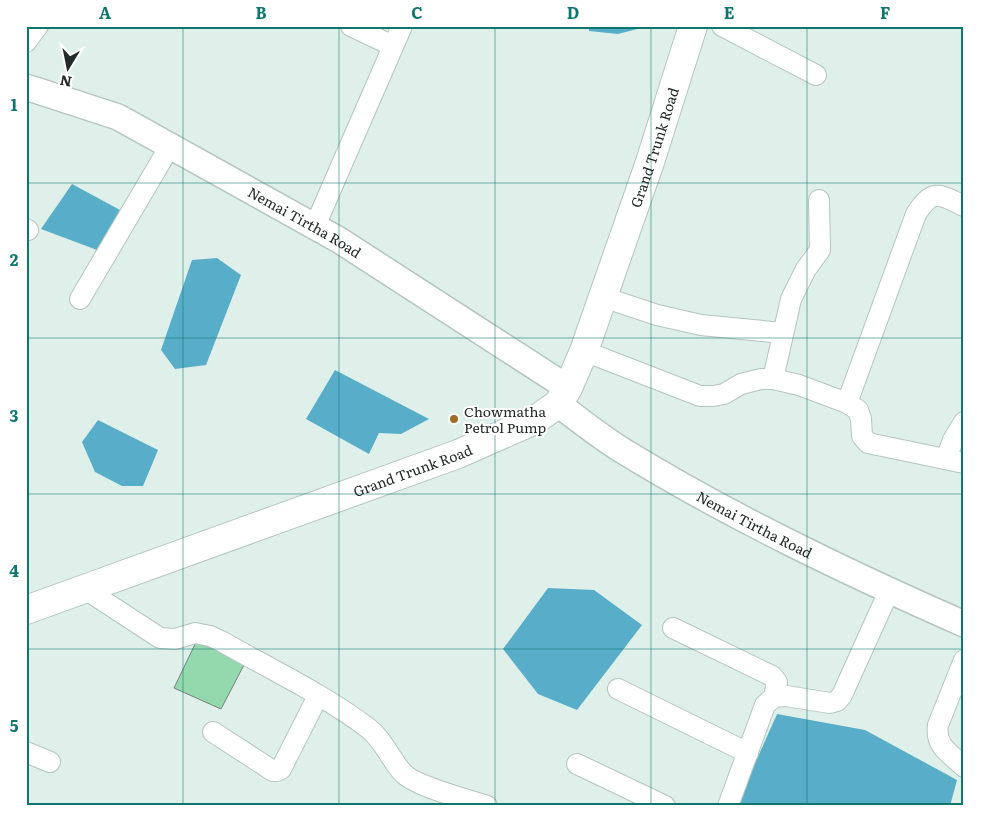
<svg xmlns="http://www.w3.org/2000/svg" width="990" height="832" font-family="Literata,serif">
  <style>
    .water { fill: #58aec9 }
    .building { fill: #94d8ad; stroke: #77837b }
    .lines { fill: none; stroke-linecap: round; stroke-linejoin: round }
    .minor-casing { stroke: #b4c5c0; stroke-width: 22 }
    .tertiary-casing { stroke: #b4c5c0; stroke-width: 28 }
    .primary-casing { stroke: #b4c5c0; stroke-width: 30 }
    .minor { stroke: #fff; stroke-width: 20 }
    .tertiary { stroke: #fff; stroke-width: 25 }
    .primary { stroke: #fff; stroke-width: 28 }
    .grid { fill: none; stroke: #0f766e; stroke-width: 1; stroke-opacity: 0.55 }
    .poi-dot { fill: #a16c25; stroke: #fff; stroke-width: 2 }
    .labels { text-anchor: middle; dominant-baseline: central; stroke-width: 4; stroke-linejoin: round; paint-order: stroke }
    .street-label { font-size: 14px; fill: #242a29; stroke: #fff }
    .poi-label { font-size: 14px; fill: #242a29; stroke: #fff; text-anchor: start }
    .neatline { fill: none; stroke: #0f766e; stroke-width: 2 }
    .grid-label { font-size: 16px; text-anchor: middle; font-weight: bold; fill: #0f766e }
  </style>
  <rect width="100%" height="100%" fill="#dff0eb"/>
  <g class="water">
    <polygon points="589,26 642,26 641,28 618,34 589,31"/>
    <polygon points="72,184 120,210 97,250 41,229"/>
    <polygon points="217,258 241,275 206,365 175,369 161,350 192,260"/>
    <polygon points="335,370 429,419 401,434 379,433 369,454 306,419"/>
    <polygon points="98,420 158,450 143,486 122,486 95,472 82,442"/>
    <polygon points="548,588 594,590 642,625 577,710 538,694 503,649"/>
    <polygon points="777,714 865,730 957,780 950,806 736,806"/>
  </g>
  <polygon class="building" points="197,640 245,663 221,709 174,688"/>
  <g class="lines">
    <g class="minor-casing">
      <g id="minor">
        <polyline points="351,26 393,46"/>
        <polyline points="722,26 816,75"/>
        <polyline points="26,42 38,26"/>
        <polyline points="315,226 402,26"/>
        <polyline points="26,229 28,230"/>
        <polyline points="603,297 657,315 701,325 783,333"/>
        <polyline points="80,299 170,146"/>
        <polyline points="584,351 700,396 713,396 724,394 741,384 761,379 773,379 799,385 847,403 858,410 861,419 862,436 868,443 964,463"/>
        <polyline points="773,379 791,299 806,269 820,250 819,200"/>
        <path d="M847,403L916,214C933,188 939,194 964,206"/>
        <polyline points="946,459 953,440 964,422"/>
        <path d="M85,589L160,638L175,639L195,633L210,636L221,641C270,669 323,694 368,728C383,739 390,759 403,773C416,787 467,799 487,806"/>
        <polyline points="673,628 772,676 777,682 774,697"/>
        <path d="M964,660L938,725C935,747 949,752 964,767"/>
        <polyline points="618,689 748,753"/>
        <polyline points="213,732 273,771 277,771 281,769 318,696"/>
        <polyline points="26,752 50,762"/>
        <polyline points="577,764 665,806"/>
        <polyline points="728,806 765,705 774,697 786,696 830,703 837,701 842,695 889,591"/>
      </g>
    </g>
    <g class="tertiary-casing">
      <g id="tertiary">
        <path id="s1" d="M26,87L118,117L339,240L568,388"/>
        <path id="s2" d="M558,404C578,419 598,435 620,449C729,516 846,572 964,624"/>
      </g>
    </g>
    <g class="primary-casing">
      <g id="primary">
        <path id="s3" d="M26,610L458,454L535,420L558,404L568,388L584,351L650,162L693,26"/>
      </g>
    </g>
    <use href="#minor" class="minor"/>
    <use href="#tertiary" class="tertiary"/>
    <use href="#primary" class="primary"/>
  </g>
  <path class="grid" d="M183,26V806M339,26V806M495,26V806M651,26V806M807,26V806M26,183H964M26,338H964M26,494H964M26,649H964"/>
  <circle class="poi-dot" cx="454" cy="419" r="5"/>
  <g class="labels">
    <g class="street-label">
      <text stroke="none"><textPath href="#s3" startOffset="846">Grand Trunk Road</textPath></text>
      <text stroke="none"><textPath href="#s1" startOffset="311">Nemai Tirtha Road</textPath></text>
      <text stroke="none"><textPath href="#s3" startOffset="411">Grand Trunk Road</textPath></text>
      <text stroke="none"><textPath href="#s2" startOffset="231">Nemai Tirtha Road</textPath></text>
    </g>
    <g class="poi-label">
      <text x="464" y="411">Chowmatha<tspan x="464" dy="16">Petrol Pump</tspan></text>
    </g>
  </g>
  <rect width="990" height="832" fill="none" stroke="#ffffff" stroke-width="55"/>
  <g transform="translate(68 68) rotate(190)" stroke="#ffffff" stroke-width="4" paint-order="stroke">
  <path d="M0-4L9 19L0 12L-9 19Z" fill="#242a29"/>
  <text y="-8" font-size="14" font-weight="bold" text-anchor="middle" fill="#242a29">N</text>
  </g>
  <rect x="28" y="28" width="934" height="776" class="neatline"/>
  <g class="grid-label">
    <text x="105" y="19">A</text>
    <text x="261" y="19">B</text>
    <text x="417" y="19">C</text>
    <text x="573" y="19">D</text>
    <text x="729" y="19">E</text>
    <text x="885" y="19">F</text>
    <text x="14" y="111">1</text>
    <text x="14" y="266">2</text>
    <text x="14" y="422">3</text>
    <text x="14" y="577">4</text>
    <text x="14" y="732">5</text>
  </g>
</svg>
